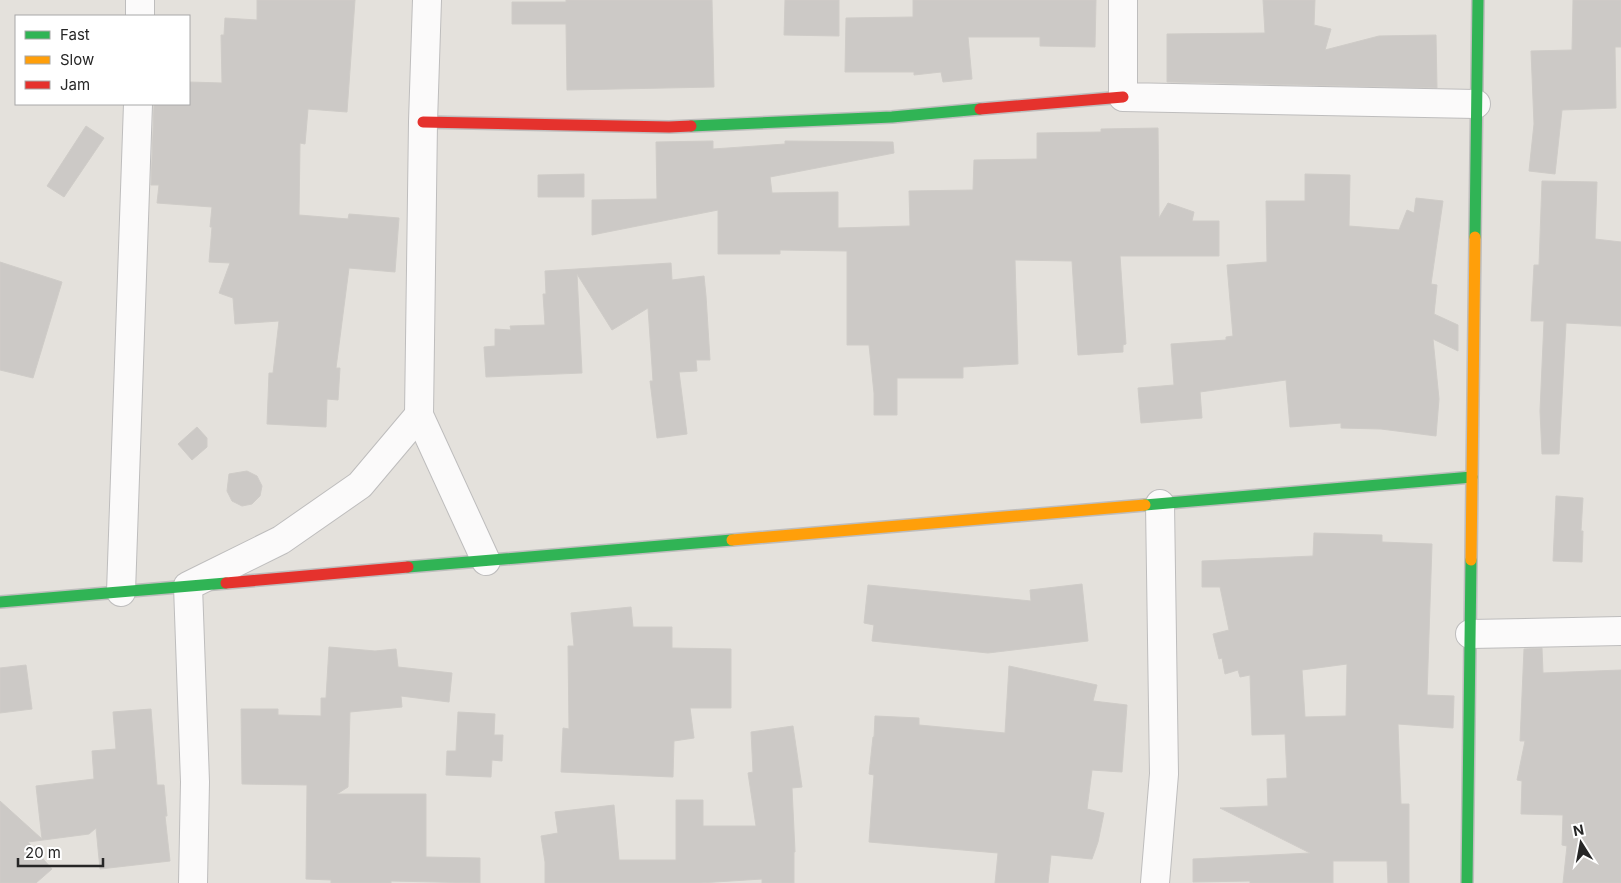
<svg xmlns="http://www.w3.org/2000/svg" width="1621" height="883" font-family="Inter,sans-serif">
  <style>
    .building { fill: #ccc9c6; stroke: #cfccc8; fill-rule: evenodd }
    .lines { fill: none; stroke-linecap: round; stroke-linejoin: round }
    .street-casing { stroke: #bebdbd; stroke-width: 30 }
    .fast-casing { stroke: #bebdbd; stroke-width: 14 }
    .slow-casing { stroke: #bebdbd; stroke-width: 14 }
    .jam-casing { stroke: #bebdbd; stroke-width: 14 }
    .street { stroke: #fbfafa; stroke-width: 28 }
    .fast { stroke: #30b455; stroke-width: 11 }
    .slow { stroke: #ff9f0a; stroke-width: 11 }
    .jam { stroke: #e5322d; stroke-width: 11 }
  </style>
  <rect width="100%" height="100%" fill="#e4e1dc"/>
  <g class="building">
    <polygon points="257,0 355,0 347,112 308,109 305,144 300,143 299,215 348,219 349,214 399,218 395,272 349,268 336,368 340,368 338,400 327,399 326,427 267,424 269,373 273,373 279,321 235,324 233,298 219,293 230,263 209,262 212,227 210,227 212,207 157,203 159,185 151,185 154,104 189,104 189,82 222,83 221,35 224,35 225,18 257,20"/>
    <polygon points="566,0 712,0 714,87 567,90 566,24 512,24 512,2 566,2"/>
    <polygon points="785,0 839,0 839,36 784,35"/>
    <polygon points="913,0 1096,0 1095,47 1040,46 1040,37 968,37 972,79 943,82 941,72 914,75 914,72 845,72 846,18 913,17"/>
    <polygon points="1263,0 1315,0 1314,25 1331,29 1325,50 1379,36 1436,35 1437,88 1167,82 1167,34 1265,33"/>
    <polygon points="1573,0 1621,0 1621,47 1615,47 1616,108 1562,110 1555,174 1529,171 1534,124 1531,51 1572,50"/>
    <polygon points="86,126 104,138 64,197 47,186"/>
    <polygon points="1158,128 1159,218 1168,203 1194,212 1192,221 1219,221 1219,256 1120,256 1126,344 1123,345 1123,352 1078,355 1072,261 1015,260 1018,364 963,367 963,378 897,378 897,415 874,415 874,393 869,345 847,345 847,251 780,250 780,254 718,254 718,210 592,235 592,200 657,199 656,142 713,141 713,149 785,144 785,141 893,142 894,153 770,177 772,193 838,192 838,228 910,226 909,191 973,190 974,160 1037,159 1037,133 1101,132 1101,129"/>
    <polygon points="584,174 584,197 538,197 538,175"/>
    <polygon points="1305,174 1350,175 1349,226 1399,230 1407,210 1414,213 1416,198 1443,201 1431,284 1437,285 1434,314 1458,325 1458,351 1433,339 1439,399 1436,436 1381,429 1341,428 1341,423 1290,427 1286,380 1200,392 1202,418 1141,423 1138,388 1174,385 1171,344 1226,340 1226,337 1233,336 1227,265 1267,262 1266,201 1305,201"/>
    <polygon points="1542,181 1597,182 1595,239 1621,242 1621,326 1566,323 1559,454 1542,454 1540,411 1544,321 1531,321 1534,265 1539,265"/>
    <polygon points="0,262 62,282 33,378 0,370"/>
    <polygon points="671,263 672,280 704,276 706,296 710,360 696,360 697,371 679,372 687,434 657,438 650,381 653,381 648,308 612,330 577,274 582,373 486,377 484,347 495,346 495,329 511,330 510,326 545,325 543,294 546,294 545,271"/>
    <polygon points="197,427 207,438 207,447 192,460 178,444"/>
    <polygon points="247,471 257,476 262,486 260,496 252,504 242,506 232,501 227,491 229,474"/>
    <polygon points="1556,496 1583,498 1581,531 1583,531 1582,562 1553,561"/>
    <path d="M1314,533L1382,535V542L1432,544L1427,695L1454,696L1453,728L1398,724L1401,804H1409V883H1388L1387,861H1333V883H1250V881L1193,882V859L1310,853L1220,808L1268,806L1267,779L1287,778L1285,734L1252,735L1250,675L1240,677L1238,670L1225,674L1222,658L1219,659L1213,634L1229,630L1220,587H1202V561L1313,556ZM1347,664L1346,716L1305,717L1302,670Z"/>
    <polygon points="1082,584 1088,641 988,653 872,641 874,625 864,623 868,585 1031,601 1030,590"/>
    <polygon points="631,607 633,627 672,627 672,648 731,649 731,708 690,708 694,738 674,741 673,777 561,772 563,728 569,729 568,646 574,646 571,613"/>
    <polygon points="329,647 375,651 396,649 398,667 452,673 449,702 401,696 402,707 350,712 348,787 337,794 426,794 426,857 480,858 480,883 391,881 391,883 331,883 331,880 306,879 307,785 242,784 241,709 278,709 278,715 321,716 321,698 326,698"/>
    <polygon points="1542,648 1543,673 1621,670 1621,883 1563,883 1567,846 1562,845 1563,815 1521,814 1522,781 1517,780 1525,741 1520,741 1524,649"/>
    <polygon points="26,665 32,709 0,713 0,668"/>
    <polygon points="1009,666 1097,685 1093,701 1127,705 1122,772 1092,770 1087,809 1104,813 1098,842 1092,859 1051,855 1048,883 995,883 998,853 869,842 874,775 869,774 873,737 874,737 875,716 919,718 919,725 1005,733"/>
    <polygon points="151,709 157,785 164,785 167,816 165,816 170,861 100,869 96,828 89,834 28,842 52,869 36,883 0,883 0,801 42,839 36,786 94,779 92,751 116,749 113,712"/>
    <polygon points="458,712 495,714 494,735 503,735 502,761 492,760 491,777 446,775 447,751 456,751"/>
    <polygon points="793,726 802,787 792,788 795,852 794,852 794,883 762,883 762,879 700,883 545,883 545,862 541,836 558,833 555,812 614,805 619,860 676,860 676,800 703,800 703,826 756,826 748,773 753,772 751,732"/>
  </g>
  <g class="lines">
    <g class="street-casing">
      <g id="street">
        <polyline points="140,0 140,16"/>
        <polyline points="427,0 423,122 419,415 486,561"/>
        <polyline points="1123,0 1123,97 1476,104"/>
        <polyline points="121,592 138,104"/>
        <polyline points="1470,634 1621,631"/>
        <polyline points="193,883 195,782 188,586 281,540 360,485 419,415"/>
        <polyline points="1155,883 1164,774 1160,504"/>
      </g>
    </g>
    <g class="fast-casing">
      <g id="fast">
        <polyline points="691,126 892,117 980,109"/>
        <polyline points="1475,237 1478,0"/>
        <polyline points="1145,505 1472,477"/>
        <polyline points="408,567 732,540"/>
        <polyline points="0,602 226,583"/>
        <polyline points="1467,883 1471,560"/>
      </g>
    </g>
    <g class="slow-casing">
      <g id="slow">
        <polyline points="732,540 1145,505"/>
        <polyline points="1471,560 1475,237"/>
      </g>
    </g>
    <g class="jam-casing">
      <g id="jam">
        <polyline points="980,109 1123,97"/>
        <polyline points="423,122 669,127 691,126"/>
        <polyline points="226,583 408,567"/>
      </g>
    </g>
    <use href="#street" class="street"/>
    <use href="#fast" class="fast"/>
    <use href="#slow" class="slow"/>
    <use href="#jam" class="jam"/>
  </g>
  <rect x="15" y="15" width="175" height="90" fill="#ffffff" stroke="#a8a8a8"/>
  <rect x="25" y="31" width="25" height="8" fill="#30b455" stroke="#a8a8a8"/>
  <text x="60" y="40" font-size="15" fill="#262626">Fast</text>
  <rect x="25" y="56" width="25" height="8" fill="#ff9f0a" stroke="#a8a8a8"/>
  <text x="60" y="65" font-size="15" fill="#262626">Slow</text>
  <rect x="25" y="81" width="25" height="8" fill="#e5322d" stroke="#a8a8a8"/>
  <text x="60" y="90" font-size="15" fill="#262626">Jam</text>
  <g transform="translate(1581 843) rotate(349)" stroke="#ffffff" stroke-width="4" paint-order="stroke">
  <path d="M0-4L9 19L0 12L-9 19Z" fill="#262626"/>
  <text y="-8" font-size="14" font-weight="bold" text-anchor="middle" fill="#262626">N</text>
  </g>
  <path d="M18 858v8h85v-8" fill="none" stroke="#262626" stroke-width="2.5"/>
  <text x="25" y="858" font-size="15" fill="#262626" stroke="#ffffff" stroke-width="4" paint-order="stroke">20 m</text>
</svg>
